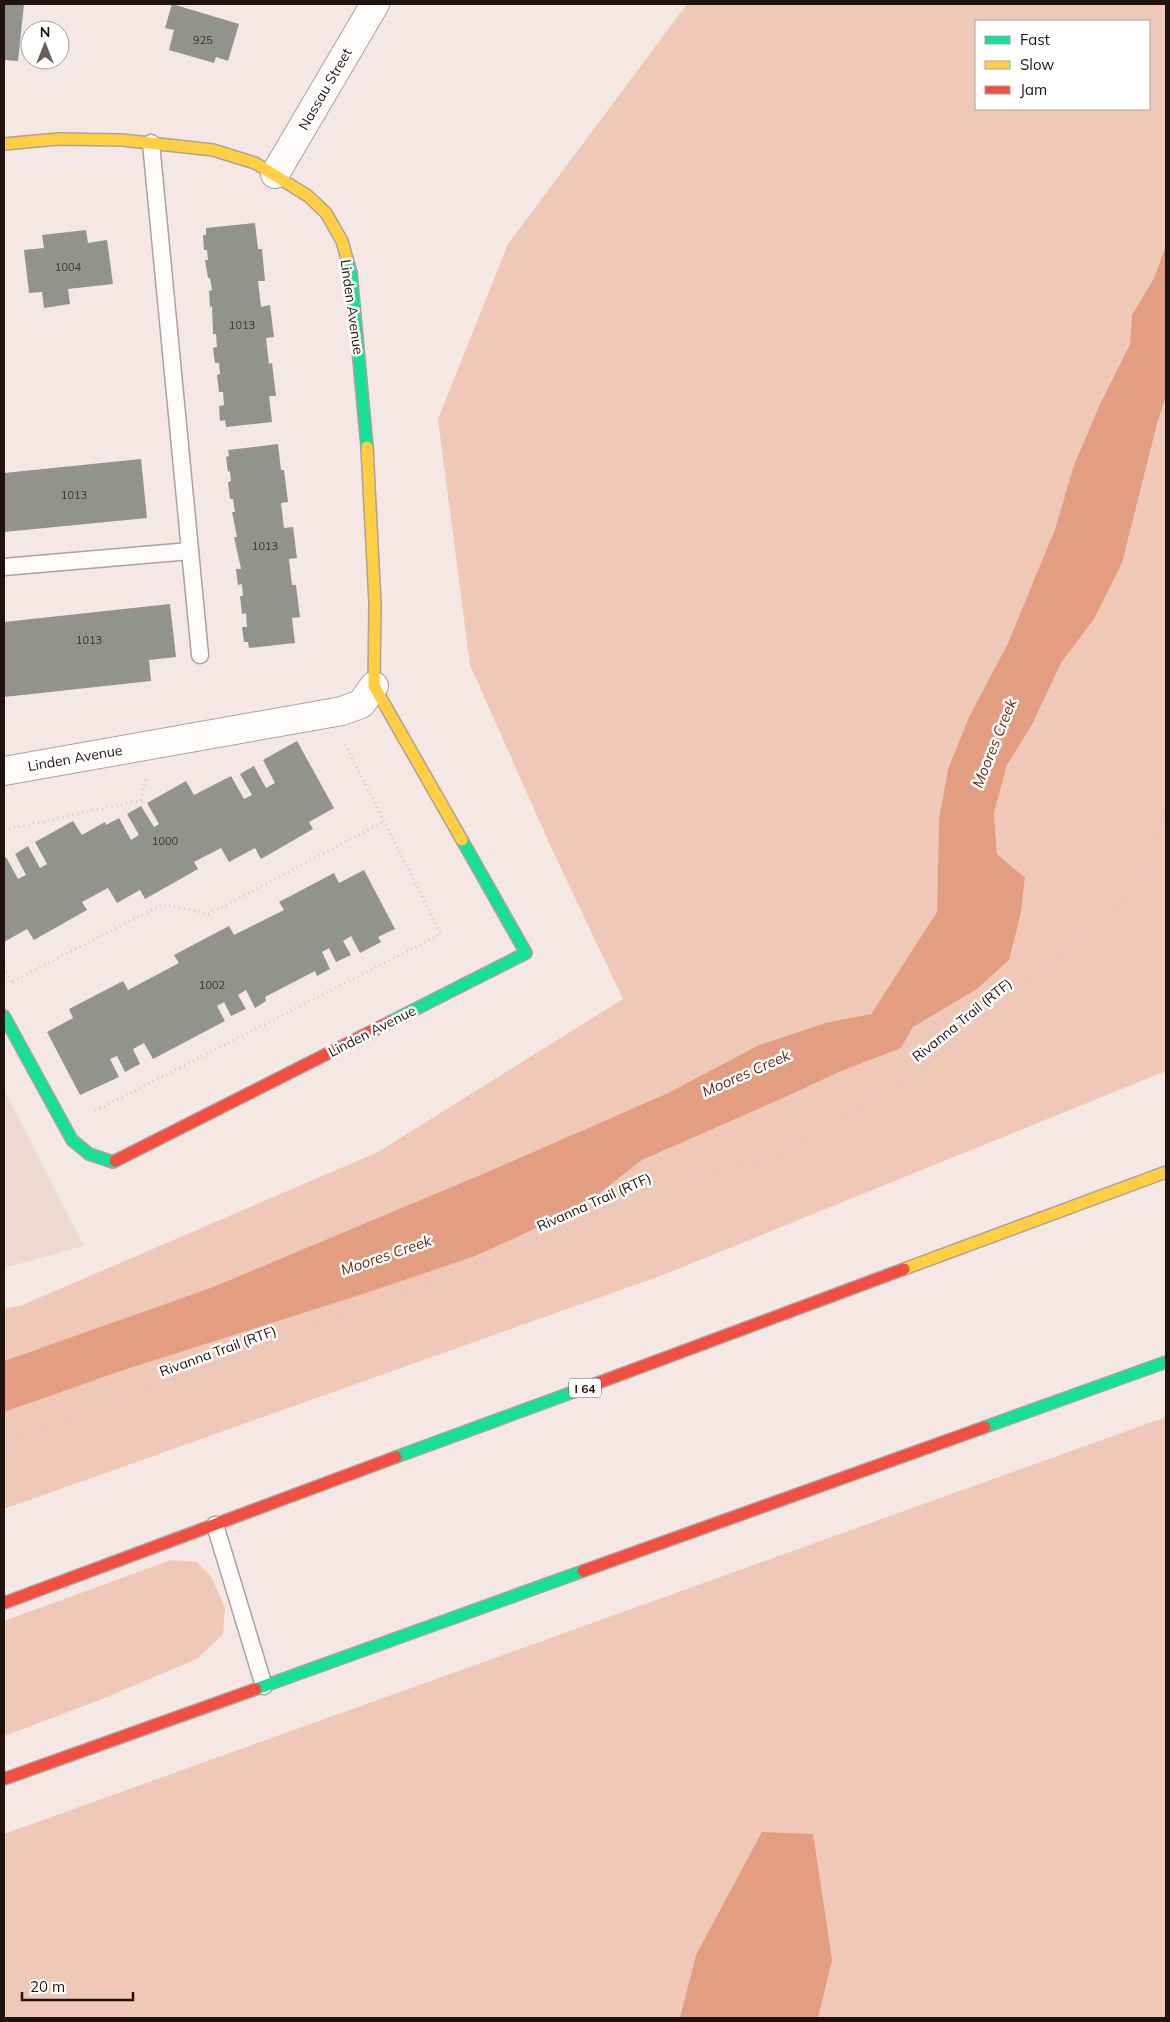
<svg xmlns="http://www.w3.org/2000/svg" width="1170" height="2022" font-family="Mulish,sans-serif">
  <style>
    .built { fill: #eed9d2 }
    .green { fill: #efc8b8; fill-rule: evenodd }
    .water { fill: #e39d80 }
    .building { fill: #91938f }
    .lines { fill: none; stroke-linecap: round; stroke-linejoin: round }
    .lane-casing { stroke: #aea19c; stroke-width: 19 }
    .street-casing { stroke: #aea19c; stroke-width: 30 }
    .fast-casing { stroke: #aea19c; stroke-width: 14 }
    .slow-casing { stroke: #aea19c; stroke-width: 14 }
    .jam-casing { stroke: #aea19c; stroke-width: 14 }
    .path { stroke: #cdc8c7; stroke-width: 3; stroke-dasharray: 1 4; stroke-linecap: butt }
    .lane { stroke: #fefcfb; stroke-width: 16 }
    .street { stroke: #fefcfb; stroke-width: 28 }
    .fast { stroke: #16e098; stroke-width: 11 }
    .slow { stroke: #ffcf43; stroke-width: 11 }
    .jam { stroke: #f24e42; stroke-width: 11 }
    .labels { text-anchor: middle; dominant-baseline: central; stroke-width: 5; stroke-linejoin: round; paint-order: stroke }
    .number-label { font-size: 11px; fill: #3c322e }
    .shield { fill: #fff; stroke: #635956; stroke-width: 1 }
    .shield-label { font-size: 12px; font-weight: bold; fill: #20120d }
    .street-label { font-size: 14px; fill: #20120d; stroke: #fff }
    .water-label { font-size: 15px; font-style: italic; fill: #682b0f; stroke: #fff }
  </style>
  <rect width="100%" height="100%" fill="#f5e8e4"/>
  <polygon class="built" points="4,1090 84,1246 4,1268"/>
  <g class="green">
    <path d="M687,4H1166V245L1154,278L1132,315L1130,344L1100,404L1074,465L1055,529L1008,643L969,717L948,769L939,819L937,912L871,1014L825,1023L759,1045L668,1093L485,1173L213,1287L4,1361V1309L20,1306L378,1152L623,999L550,845L470,665L438,419L508,244ZM976,21H1149V109H976Z"/>
    <polygon points="1166,396 1166,1071 663,1275 4,1509 4,1412 121,1371 357,1296 582,1207 642,1160 781,1099 839,1072 901,1048 913,1027 977,989 1009,960 1021,913 1025,879 997,854 994,813 1007,765 1032,725 1061,663 1094,619 1122,563 1157,424"/>
    <polygon points="1166,1417 1166,2018 4,2018 4,1834"/>
    <polygon points="171,1560 197,1562 211,1576 225,1608 223,1634 197,1659 102,1699 4,1736 4,1621"/>
  </g>
  <g class="water">
    <polygon points="1166,245 1166,396 1157,424 1122,563 1094,619 1061,663 1032,725 1007,765 994,813 997,854 1025,878 1021,913 1009,960 977,989 913,1027 901,1048 839,1072 781,1099 642,1160 582,1207 475,1256 357,1296 121,1371 4,1412 4,1361 213,1287 485,1173 668,1093 759,1045 825,1023 871,1014 937,912 939,819 948,769 969,717 1008,643 1055,529 1074,465 1100,404 1130,344 1132,315 1154,278"/>
    <polygon points="762,1832 813,1834 832,1960 818,2018 680,2018 696,1955"/>
  </g>
  <g class="building">
    <polygon points="4,4 24,4 18,61 4,60"/>
    <polygon points="172,4 239,24 228,61 216,57 214,63 169,50 174,30 165,28"/>
    <polygon points="255,223 258,249 262,249 265,281 258,281 261,307 270,305 274,337 266,338 269,364 272,363 276,396 269,396 272,422 226,427 225,420 220,421 219,406 224,405 223,392 219,392 217,375 220,374 219,363 215,363 213,348 217,347 216,334 213,334 212,306 210,307 209,291 212,290 210,278 208,278 205,260 208,260 207,250 204,250 203,235 206,235 206,228"/>
    <polygon points="86,230 88,243 107,240 113,284 68,289 70,304 44,308 42,292 29,293 24,250 44,248 42,235"/>
    <polygon points="278,444 281,470 284,470 288,502 281,503 284,528 293,527 297,558 289,559 292,585 296,585 300,617 292,618 295,643 249,648 248,642 244,642 242,627 247,627 246,613 242,614 240,596 243,596 242,584 238,585 236,569 241,569 234,537 237,537 232,512 235,512 233,499 230,499 228,482 231,481 230,471 228,472 226,457 229,456 228,450"/>
    <polygon points="141,459 147,518 4,532 4,473"/>
    <polygon points="170,604 176,657 149,660 151,681 4,697 4,622"/>
    <polygon points="297,741 334,808 309,822 313,829 261,859 255,848 229,862 221,848 194,862 198,869 145,899 140,890 117,903 108,888 82,902 87,910 34,940 27,929 4,942 4,859 6,857 18,879 26,875 15,854 28,846 40,868 47,864 35,842 73,821 82,835 105,822 106,825 119,818 131,840 139,835 127,814 141,806 154,827 159,824 147,803 186,781 194,795 231,776 244,799 252,795 240,774 254,766 266,788 275,783 263,760"/>
    <polygon points="364,870 395,929 378,937 381,942 360,953 351,936 343,941 351,955 336,962 329,948 322,952 330,969 317,976 315,971 265,997 266,1001 255,1008 246,990 238,995 246,1009 231,1016 224,1002 217,1006 225,1021 153,1059 144,1043 133,1049 140,1064 125,1072 117,1056 110,1059 119,1077 80,1095 47,1032 73,1018 69,1009 123,981 128,990 179,963 174,955 229,926 234,935 284,910 279,902 334,873 339,883"/>
  </g>
  <g class="lines">
    <g class="lane-casing">
      <g id="lane">
        <polyline points="151,143 200,655"/>
        <polyline points="4,567 190,551"/>
        <polyline points="215,1525 264,1686"/>
      </g>
    </g>
    <g class="street-casing">
      <g id="street">
        <polyline points="275,174 375,4"/>
        <polyline points="4,771 342,711 361,704 374,686"/>
      </g>
    </g>
    <g class="fast-casing">
      <g id="fast">
        <polyline points="347,259 351,273 367,447"/>
        <polyline points="4,1016 72,1140 89,1154 113,1162 115,1161"/>
        <polyline points="390,1022 526,953 462,840"/>
        <polyline points="985,1427 1166,1362"/>
        <polyline points="396,1457 595,1384"/>
        <polyline points="256,1689 583,1571"/>
      </g>
    </g>
    <g class="slow-casing">
      <g id="slow">
        <polyline points="4,144 58,139 122,140 213,150 255,163 308,196 326,213 342,241 347,259"/>
        <polyline points="367,447 375,603 374,686 462,840"/>
        <polyline points="904,1269 1166,1172"/>
      </g>
    </g>
    <g class="jam-casing">
      <g id="jam">
        <polyline points="115,1161 390,1022"/>
        <polyline points="595,1384 904,1269"/>
        <polyline points="583,1571 985,1427"/>
        <polyline points="4,1603 396,1457"/>
        <polyline points="4,1779 256,1689"/>
      </g>
    </g>
    <g class="path">
      <polyline points="4,830 141,800 146,779"/>
      <polyline points="4,967 11,982"/>
      <polyline points="13,984 11,982 163,904 209,914 383,822"/>
      <polyline points="95,1111 441,934 345,744"/>
      <polyline points="4,1442 380,1302 572,1226 646,1188 777,1157 918,1072 1118,907 1148,871 1166,805"/>
    </g>
    <use href="#lane" class="lane"/>
    <use href="#street" class="street"/>
    <use href="#fast" class="fast"/>
    <use href="#slow" class="slow"/>
    <use href="#jam" class="jam"/>
  </g>
  <g class="labels">
    <g class="number-label">
      <text x="203" y="40">925</text>
      <text x="68" y="267">1004</text>
      <text x="242" y="325">1013</text>
      <text x="74" y="495">1013</text>
      <text x="265" y="546">1013</text>
      <text x="89" y="640">1013</text>
      <text x="165" y="841">1000</text>
      <text x="212" y="985">1002</text>
    </g>
    <rect class="shield" x="569" y="1378.5" width="32" height="19" rx="4"/>
    <g class="shield-label">
      <text x="585" y="1388">I 64</text>
    </g>
    <g class="street-label">
      <text transform="translate(325 89) rotate(-60)">Nassau Street</text>
      <text transform="translate(352 307) rotate(82)">Linden Avenue</text>
      <text transform="translate(75 758) rotate(-10)">Linden Avenue</text>
      <text transform="translate(962 1020) rotate(-39)">Rivanna Trail (RTF)</text>
      <text transform="translate(372 1031) rotate(-27)">Linden Avenue</text>
      <text transform="translate(594 1202) rotate(-24)">Rivanna Trail (RTF)</text>
      <text transform="translate(218 1351) rotate(-20)">Rivanna Trail (RTF)</text>
    </g>
    <g class="water-label">
      <text transform="translate(994 743) rotate(-68)">Moores Creek</text>
      <text transform="translate(746 1073) rotate(-24)">Moores Creek</text>
      <text transform="translate(386 1255) rotate(-19)">Moores Creek</text>
    </g>
  </g>
  <rect width="1170" height="2022" fill="none" stroke="#20120d" stroke-width="10"/>
  <rect x="975" y="20" width="175" height="90" fill="#ffffff" stroke="#a6a09e"/>
  <rect x="985" y="36" width="25" height="8" fill="#16e098" stroke="#a6a09e"/>
  <text x="1020" y="45" font-size="15" fill="#20120d">Fast</text>
  <rect x="985" y="61" width="25" height="8" fill="#ffcf43" stroke="#a6a09e"/>
  <text x="1020" y="70" font-size="15" fill="#20120d">Slow</text>
  <rect x="985" y="86" width="25" height="8" fill="#f24e42" stroke="#a6a09e"/>
  <text x="1020" y="95" font-size="15" fill="#20120d">Jam</text>
  <g transform="translate(45 45)"><circle r="24" fill="#ffffff" stroke="#a6a09e"/>
  <path d="M0-4L9 19L0 12L-9 19Z" fill="#6b5d58"/>
  <text y="-8" font-size="14" font-weight="bold" text-anchor="middle" fill="#20120d">N</text>
  </g>
  <path d="M22 1992v8h111v-8" fill="none" stroke="#20120d" stroke-width="2.5"/>
  <text x="30" y="1992" font-size="15" fill="#20120d" stroke="#ffffff" stroke-width="4" paint-order="stroke">20 m</text>
</svg>
